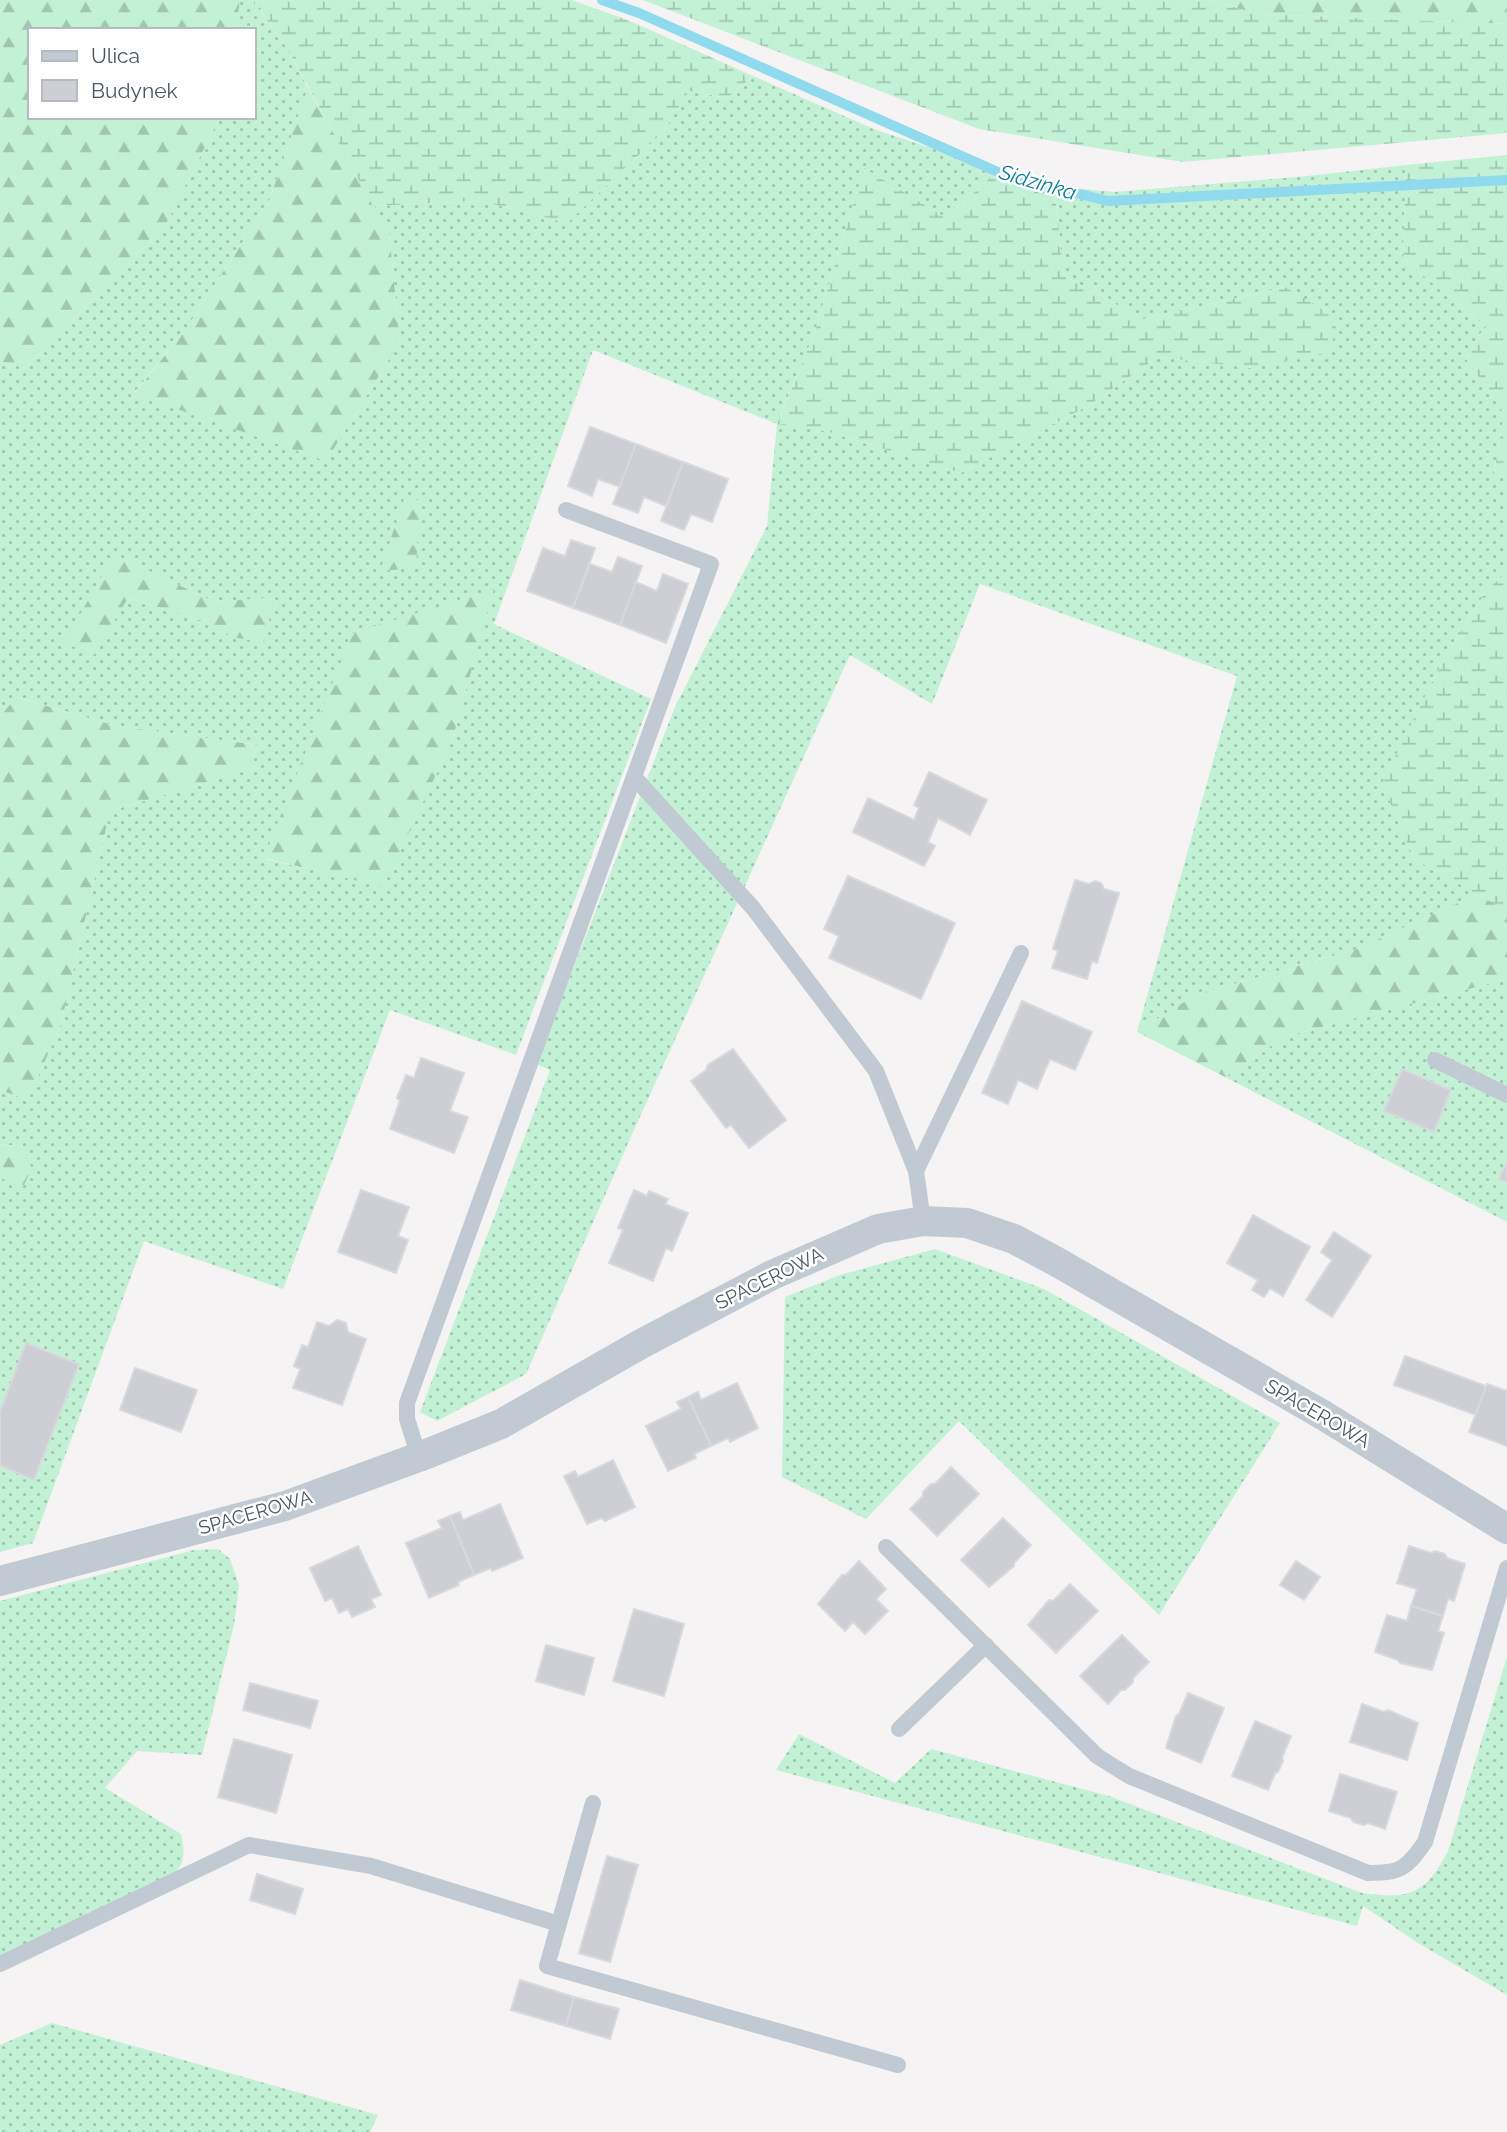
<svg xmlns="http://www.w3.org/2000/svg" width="1507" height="2132" font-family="Raleway,sans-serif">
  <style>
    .grass { fill: url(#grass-dots); fill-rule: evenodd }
    .forest { fill: url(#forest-firs) }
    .wetland { fill: url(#wetland-marsh) }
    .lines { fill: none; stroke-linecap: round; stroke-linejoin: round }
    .stream { stroke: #90daee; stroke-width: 10 }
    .building { fill: #cdcfd5; stroke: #d7d9de; stroke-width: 2 }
    .lane { stroke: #c1cad2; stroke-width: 16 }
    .street { stroke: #c1cad2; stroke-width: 30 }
    .labels { text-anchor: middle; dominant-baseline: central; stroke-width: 5; stroke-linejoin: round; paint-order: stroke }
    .street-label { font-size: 19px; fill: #4a5661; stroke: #fff }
    .water-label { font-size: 21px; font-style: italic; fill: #0c7c9b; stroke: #fff }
  </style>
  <defs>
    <pattern id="grass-dots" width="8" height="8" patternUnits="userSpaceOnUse" patternTransform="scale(1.75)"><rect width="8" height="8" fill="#c3f1d5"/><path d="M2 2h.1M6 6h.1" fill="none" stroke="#a0c6b0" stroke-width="1.8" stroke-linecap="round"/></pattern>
    <pattern id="forest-firs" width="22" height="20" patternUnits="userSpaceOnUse" patternTransform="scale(1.75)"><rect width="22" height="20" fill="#c3f1d5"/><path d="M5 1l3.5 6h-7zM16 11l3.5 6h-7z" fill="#a0c6b0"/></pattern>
    <pattern id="wetland-marsh" width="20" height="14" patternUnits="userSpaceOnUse" patternTransform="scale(1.75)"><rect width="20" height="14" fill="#c3f1d5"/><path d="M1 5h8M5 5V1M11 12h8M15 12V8" fill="none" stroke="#a0c6b0"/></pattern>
  </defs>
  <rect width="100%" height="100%" fill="#f5f3f3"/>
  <g class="grass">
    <path d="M240,0H252L286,46L308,88L269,201L186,329L134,393L326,461L400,342L389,232L373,206L481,201L567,223L663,132L689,91L727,98L753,76L876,130L999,170L946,218L864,169L814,334L777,423L826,431L961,473L1086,407L1158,357L1252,368L1285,287L1143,319L1064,276L1054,186L1114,192L1298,177L1406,165L1403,259L1485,326L1466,359L1504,413L1494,473L1507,472V572L1486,591L1440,666L1383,783L1414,859L1478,894L1354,950L1195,995L1137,1032L1237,676L980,584L932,704L850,655L633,1132L526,1374L437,1421L420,1412L550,1070L536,1064L675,707L767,526L777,424L593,350L494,624L651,699L516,1055L390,1010L283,1289L144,1241L33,1543L0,1552V1176L20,1192L18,1146L0,1144V1090L28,1100L61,1024L110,811L252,769L257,745L116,726L17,697L0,717V361L25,368L164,228L220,117H254V30H236ZM114,554L214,602L275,598L233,637L207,622L128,598ZM493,590L452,741L383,886L265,859Z"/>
    <polygon points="1507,979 1507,1222 1225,1077 1284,1037"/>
    <polygon points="935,1249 1044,1289 1280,1423 1159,1615 959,1421 866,1519 782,1477 785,1297 840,1275"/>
    <path d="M218,1549L230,1559L239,1585L234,1625L202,1755L137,1751L105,1788L181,1834C186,1857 184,1864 169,1881L0,1956V1601L194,1550Z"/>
    <path d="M1507,1657V1995L1418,1943L1363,1906L1357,1926L776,1770L799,1734L895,1783L931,1749L1109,1796L1362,1893C1409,1900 1426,1894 1448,1851Z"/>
    <polygon points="52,2023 378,2115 370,2132 0,2132 0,2045"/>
  </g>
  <g class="forest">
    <polygon points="0,0 240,0 236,30 30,30 30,117 220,117 164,228 25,368 0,361"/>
    <polygon points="1209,0 1507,0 1507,24 1258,14"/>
    <polygon points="308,88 389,231 400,342 326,461 134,394 186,329 269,201"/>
    <polygon points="404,499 420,500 416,568 380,571"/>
    <polygon points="114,554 214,602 275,597 263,643 233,637 207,622 128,598 94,655 64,643"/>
    <polygon points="494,589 452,741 383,887 264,858 352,633"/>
    <polygon points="16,697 116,726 257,745 252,769 110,811 61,1024 28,1100 0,1090 0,717"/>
    <polygon points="1478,894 1507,911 1507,979 1284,1037 1225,1077 1137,1032 1195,995 1354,950"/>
    <polygon points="0,1144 18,1146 32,1168 20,1193 0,1176"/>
  </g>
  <g class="wetland">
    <polygon points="252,0 572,0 630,21 753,76 727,98 689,91 663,132 567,223 481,201 373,206 286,46"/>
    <polygon points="643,0 1209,0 1258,14 1507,24 1507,133 1183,162 979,129"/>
    <polygon points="1507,155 1507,472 1494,474 1504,413 1466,359 1485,326 1403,259 1406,165"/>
    <polygon points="864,168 946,218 999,170 1054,186 1064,276 1143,319 1285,287 1338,319 1330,352 1252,368 1158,357 1086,407 961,473 826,431 777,424 814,334"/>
    <polygon points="1507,572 1507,911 1414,859 1382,783 1440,666 1486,591"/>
  </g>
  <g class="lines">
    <polyline class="stream" points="602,0 639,13 1007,176 1108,201 1507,180"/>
  </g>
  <g class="building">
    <polygon points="590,427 636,444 620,487 598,479 592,496 568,486"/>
    <polygon points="636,444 683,462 666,506 644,497 638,513 613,504"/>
    <polygon points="683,462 728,479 712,522 691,514 684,530 661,521"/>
    <polygon points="571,540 595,548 573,608 527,591 543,548 565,556"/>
    <polygon points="618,557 642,566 620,625 573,608 590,564 612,572"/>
    <polygon points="663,574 688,584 666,643 620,625 636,582 657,591"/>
    <polygon points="929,772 987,800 970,835 938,818 928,842 935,846 924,866 853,832 868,798 914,820 919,808 914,805"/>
    <polygon points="848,876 955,923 921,999 829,958 839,936 824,929"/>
    <polygon points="1075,880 1089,884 1095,881 1101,883 1104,889 1119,893 1097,963 1092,961 1087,979 1052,968 1058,951 1053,949"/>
    <polygon points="1022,1001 1092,1032 1075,1070 1050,1059 1037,1089 1018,1080 1008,1104 982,1093"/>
    <polygon points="733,1049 786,1120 749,1148 731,1125 726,1128 691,1081 706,1070 708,1065"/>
    <polygon points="421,1058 464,1073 450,1111 468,1117 454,1153 390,1129 400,1100 397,1098 406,1075 414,1078"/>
    <polygon points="1402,1069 1451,1090 1434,1132 1384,1111"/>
    <polygon points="1507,1162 1507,1182 1499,1179"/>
    <polygon points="361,1190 409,1207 398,1236 408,1240 396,1273 338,1252"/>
    <polygon points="634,1190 647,1196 649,1191 668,1199 665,1204 688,1213 672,1251 666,1248 653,1281 609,1263 623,1230 618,1228"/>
    <polygon points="1253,1215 1310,1247 1283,1296 1270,1288 1264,1297 1252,1290 1258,1280 1227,1263"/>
    <polygon points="1334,1232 1371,1256 1332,1317 1306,1300 1332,1260 1321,1252"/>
    <polygon points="337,1320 346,1323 348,1332 366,1339 342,1405 293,1388 300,1369 294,1366 302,1345 308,1347 317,1322 329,1326"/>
    <polygon points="26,1343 79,1364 34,1480 0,1466 0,1412"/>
    <polygon points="1405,1356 1486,1386 1476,1415 1394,1385"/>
    <polygon points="135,1368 197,1390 181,1432 120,1410"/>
    <polygon points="737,1383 758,1428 730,1442 728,1438 711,1446 688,1397 698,1392 701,1400"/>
    <polygon points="1487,1384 1507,1391 1507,1446 1469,1432"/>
    <polygon points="688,1397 711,1446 694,1454 696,1458 668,1471 646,1426 681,1409 677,1402"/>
    <polygon points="613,1460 635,1507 605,1521 602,1518 587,1524 564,1476 575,1471 578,1477"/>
    <polygon points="951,1467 979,1494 937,1536 910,1509 923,1496 923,1492 931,1484 935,1484"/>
    <polygon points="500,1504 523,1558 492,1571 491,1568 474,1575 450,1516 460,1512 463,1520"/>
    <polygon points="450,1516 474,1575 458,1582 459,1585 429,1598 406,1543 442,1528 438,1521"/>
    <polygon points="1003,1518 1031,1545 1014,1563 1014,1566 989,1587 961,1560"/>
    <polygon points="358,1546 381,1595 371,1599 375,1607 352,1617 348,1609 339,1613 332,1598 325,1601 310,1568"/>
    <polygon points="1409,1546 1431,1553 1435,1551 1445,1554 1447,1558 1465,1564 1454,1601 1448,1599 1443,1616 1411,1606 1417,1589 1397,1583"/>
    <polygon points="859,1561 886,1589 876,1599 888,1611 865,1634 853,1622 845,1631 818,1604 842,1575 846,1575"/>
    <polygon points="1296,1561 1320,1577 1304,1600 1280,1585"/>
    <polygon points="1070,1584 1098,1611 1056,1653 1028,1625 1049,1600 1053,1601"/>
    <polygon points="1411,1606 1443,1616 1438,1631 1444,1633 1432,1670 1400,1663 1398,1660 1375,1652 1387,1615 1407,1621"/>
    <polygon points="634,1609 684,1624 664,1696 613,1681"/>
    <polygon points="1122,1635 1149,1662 1133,1678 1133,1682 1125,1690 1121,1690 1108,1704 1080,1676"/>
    <polygon points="546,1645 594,1658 584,1695 536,1681"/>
    <polygon points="250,1683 318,1701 310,1728 243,1710"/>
    <polygon points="1188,1693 1224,1708 1201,1763 1166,1748 1176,1716 1179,1714"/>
    <polygon points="1362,1704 1384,1712 1388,1710 1418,1723 1407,1760 1350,1742"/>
    <polygon points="1255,1721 1291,1736 1282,1758 1283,1761 1278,1772 1275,1773 1268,1790 1232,1776"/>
    <polygon points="234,1739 292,1755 276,1813 218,1797"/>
    <polygon points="1340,1774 1397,1792 1385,1829 1368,1823 1364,1825 1353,1822 1351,1818 1329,1811"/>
    <polygon points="607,1856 638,1865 610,1962 579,1953"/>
    <polygon points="257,1874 303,1889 295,1914 250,1900"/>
    <polygon points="520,1980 574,1997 566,2026 511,2010"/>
    <polygon points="574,1997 619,2009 610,2039 566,2026"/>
  </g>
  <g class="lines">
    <g class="lane">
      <polyline points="634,777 753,908 876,1071 916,1171"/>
      <polyline points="1435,1060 1507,1095"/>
      <polyline points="923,1221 916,1171 1021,953"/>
      <polyline points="419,1457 407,1419 407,1403 711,564 566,510"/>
      <path d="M886,1547L1097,1756L1129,1776L1368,1873C1401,1873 1406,1869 1425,1842L1507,1568"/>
      <polyline points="899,1729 986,1645"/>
      <polyline points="593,1803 547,1966 898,2065"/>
      <polyline points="0,1964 249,1845 371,1866 559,1924"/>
    </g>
    <polyline class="street" points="0,1581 285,1506 419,1457 501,1424 641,1344 772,1275 878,1229 923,1221 967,1223 1014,1239 1057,1262 1323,1415 1507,1529"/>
  </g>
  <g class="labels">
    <g class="street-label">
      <text transform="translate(769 1278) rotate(-26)">SPACEROWA</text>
      <text transform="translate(1318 1413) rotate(30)">SPACEROWA</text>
      <text transform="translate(255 1512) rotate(-16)">SPACEROWA</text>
    </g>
    <g class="water-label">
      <text transform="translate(1038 182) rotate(16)">Sidzinka</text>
    </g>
  </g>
  <rect x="28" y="28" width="228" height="91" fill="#ffffff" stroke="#b7bbc0" stroke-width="2"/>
  <rect x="42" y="51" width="35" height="10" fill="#c1cad2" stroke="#b7bbc0" stroke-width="2"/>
  <text x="91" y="63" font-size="21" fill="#4a5661">Ulica</text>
  <rect x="42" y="80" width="35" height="21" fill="#cdcfd5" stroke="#b7bbc0" stroke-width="2"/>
  <text x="91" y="98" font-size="21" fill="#4a5661">Budynek</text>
</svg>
